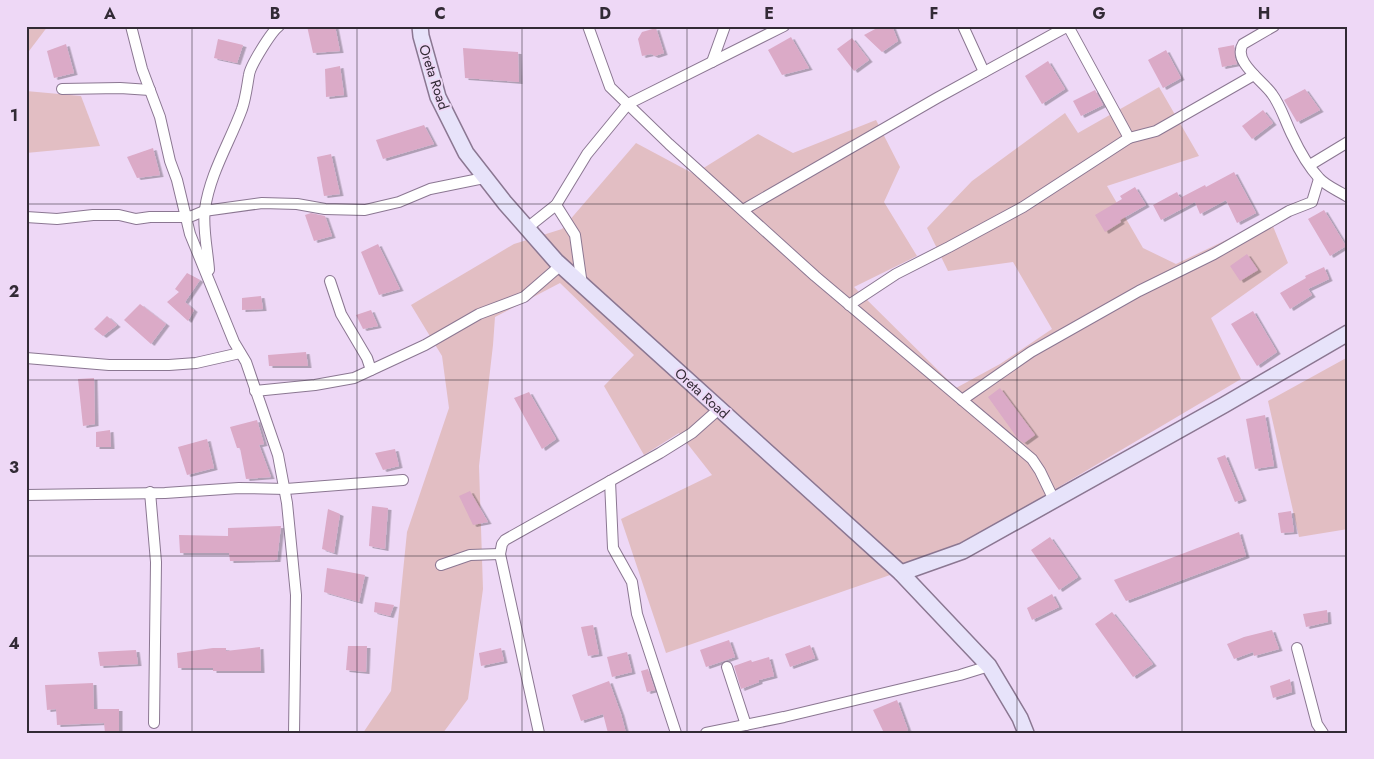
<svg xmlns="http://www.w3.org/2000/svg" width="1374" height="759" font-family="Jost,sans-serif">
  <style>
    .green { fill: #e2bec3 }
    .building { fill: #dbaac7; filter: url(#shadow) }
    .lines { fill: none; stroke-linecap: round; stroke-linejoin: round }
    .street-casing { stroke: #8b7792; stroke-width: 12 }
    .secondary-casing { stroke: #8b7792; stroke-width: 18 }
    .street { stroke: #fff; stroke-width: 10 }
    .secondary { stroke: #e7e3fa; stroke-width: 15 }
    .grid { fill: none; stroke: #322a35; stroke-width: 1; stroke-opacity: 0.55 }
    .labels { text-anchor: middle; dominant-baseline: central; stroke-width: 4; stroke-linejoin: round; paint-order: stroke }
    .street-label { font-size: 14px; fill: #322a35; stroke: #eed8f6 }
    .neatline { fill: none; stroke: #322a35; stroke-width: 2 }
    .grid-label { font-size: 16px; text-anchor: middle; font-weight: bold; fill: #322a35 }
  </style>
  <defs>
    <filter id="shadow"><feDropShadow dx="3.5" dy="2" stdDeviation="0" flood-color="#0004"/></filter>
  </defs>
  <rect width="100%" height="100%" fill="#eed8f6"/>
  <g class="green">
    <polygon points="26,26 48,26 26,55"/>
    <polygon points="1159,87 1199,156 1107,186 1143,248 1176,264 1270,219 1288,263 1211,318 1241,379 939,558 666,653 621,519 712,475 679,433 644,455 604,386 634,355 560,283 495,317 493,345 479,466 483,589 468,699 443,733 363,733 391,691 407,532 449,408 442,356 411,305 514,244 562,229 636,143 694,174 758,134 793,153 876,120 900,167 884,202 917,256 854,287 956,388 1000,364 1052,329 1013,262 948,271 927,228 972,181 1065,113 1078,133"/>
    <polygon points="26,91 81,96 100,146 26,153"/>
    <polygon points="1348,357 1348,529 1299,537 1268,401"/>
  </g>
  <g class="building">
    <polygon points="307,26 335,26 340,51 313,53"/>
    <polygon points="888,26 892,26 898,41 882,52 864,35 877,28 883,29"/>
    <polygon points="656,28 664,53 655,56 651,54 642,56 638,39 642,32"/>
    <polygon points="791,37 809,68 782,75 768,50"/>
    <polygon points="852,38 869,60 854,71 837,49"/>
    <polygon points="218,39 243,45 237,63 214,58"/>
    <polygon points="66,44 74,73 54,78 47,51"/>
    <polygon points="1234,45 1235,58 1237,64 1222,67 1218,48"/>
    <polygon points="463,48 518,52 519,82 465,78"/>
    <polygon points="1166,50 1181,78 1163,88 1148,60"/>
    <polygon points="1048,61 1065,89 1042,104 1025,76"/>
    <polygon points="340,66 344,95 326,97 325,69"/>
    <polygon points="1305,89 1320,110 1297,122 1284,100"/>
    <polygon points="1095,90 1103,105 1081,116 1073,101"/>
    <polygon points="1263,110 1273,123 1252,139 1242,126"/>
    <polygon points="424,125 434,144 383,159 376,140"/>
    <polygon points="153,148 160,175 137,178 127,157"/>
    <polygon points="331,154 340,194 324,196 317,157"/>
    <polygon points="1234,172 1256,213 1237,223 1226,200 1200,214 1195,202 1161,220 1153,205 1177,192 1180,198 1205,185 1206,187"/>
    <polygon points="1135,187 1146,205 1120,220 1121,222 1105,232 1095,215 1122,199 1120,196"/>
    <polygon points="1324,210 1346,246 1330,256 1308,219"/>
    <polygon points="311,213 325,216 332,236 314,241 305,215"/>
    <polygon points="378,244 400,289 379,295 361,252"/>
    <polygon points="1247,254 1258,270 1240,281 1230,266"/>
    <polygon points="1324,267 1329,279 1308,289 1312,295 1290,309 1280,293 1306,278 1305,276"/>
    <polygon points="187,273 200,280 185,302 194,310 188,321 167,302 179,292 175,289"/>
    <polygon points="261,296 263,309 242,310 242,298"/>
    <polygon points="140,304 166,324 151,344 124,320"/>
    <polygon points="371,310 378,326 363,329 356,315"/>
    <polygon points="1253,311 1277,352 1257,366 1231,324"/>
    <polygon points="107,316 117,325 103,336 94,329"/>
    <polygon points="306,352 308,366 269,366 268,355"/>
    <polygon points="94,378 95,424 83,426 78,379"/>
    <polygon points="1000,388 1035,435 1024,443 1018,439 988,397"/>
    <polygon points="529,392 556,439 542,449 514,398"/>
    <polygon points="1265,415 1274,466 1255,469 1246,419"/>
    <polygon points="257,420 264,444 259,445 271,477 246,479 240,448 237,448 230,427"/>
    <polygon points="110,430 111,447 96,447 96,432"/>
    <polygon points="207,439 214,468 187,475 178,447"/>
    <polygon points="395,449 399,466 383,470 375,453"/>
    <polygon points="1225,455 1243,499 1235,502 1217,458"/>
    <polygon points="470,491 488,522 473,525 459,496"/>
    <polygon points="372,506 388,508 385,549 369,546"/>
    <polygon points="328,509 340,514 334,553 322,549"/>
    <polygon points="1291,511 1294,532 1281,533 1278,513"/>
    <polygon points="281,526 277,560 230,561 229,553 180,553 179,535 228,536 228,528"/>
    <polygon points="1239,532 1246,556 1126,601 1114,580"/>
    <polygon points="1050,537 1078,577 1059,590 1031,550"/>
    <polygon points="327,568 365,575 359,602 324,592"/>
    <polygon points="1052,594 1059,607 1032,620 1027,608"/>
    <polygon points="375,602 394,605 390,616 374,612"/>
    <polygon points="1327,610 1328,622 1306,627 1303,614"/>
    <polygon points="1112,612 1153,664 1133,677 1095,624"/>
    <polygon points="593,625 599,654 588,656 581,627"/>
    <polygon points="1272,630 1279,649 1254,656 1253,652 1234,659 1227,644 1244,637"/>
    <polygon points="729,640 735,657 706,667 700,650"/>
    <polygon points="810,645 815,658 790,667 785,654"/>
    <polygon points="348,646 367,646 366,672 346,670"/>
    <polygon points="260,647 261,671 213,671 213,668 178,668 177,653 213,648 226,648 226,651"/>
    <polygon points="501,648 504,661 481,666 479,653"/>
    <polygon points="136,650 138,664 100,666 98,652"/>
    <polygon points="627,652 632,672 612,677 607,657"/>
    <polygon points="769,657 774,676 759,680 759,682 741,689 734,666 751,660 752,662"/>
    <polygon points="648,669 655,690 647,692 641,671"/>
    <polygon points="1290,679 1292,692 1273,698 1270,686"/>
    <polygon points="609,681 621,714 626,733 608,733 603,714 581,721 572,695"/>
    <polygon points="93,683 94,709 119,709 119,733 105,733 104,723 57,725 56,709 47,710 45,685"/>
    <polygon points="897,700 908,730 903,733 884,733 873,710"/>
  </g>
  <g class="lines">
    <g class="street-casing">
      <g id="street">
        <polyline points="131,26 142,69 160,117 170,161 177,180 190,234 234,342 246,362 278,455 287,503 296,595 294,733"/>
        <polyline points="588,26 610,87 669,144 815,276 1032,459 1040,471 1054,500"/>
        <polyline points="963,26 984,72"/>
        <polyline points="1068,26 1129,138 1156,131 1254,75"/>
        <path d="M1274,26L1243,44C1232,61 1263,81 1272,94C1281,106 1285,121 1292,135C1299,150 1308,166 1319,178C1326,186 1339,191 1348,197"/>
        <polyline points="712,62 725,26"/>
        <polyline points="62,89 120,88 150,90"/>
        <polyline points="1310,165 1348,142"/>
        <polyline points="556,205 575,235 582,285"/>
        <polyline points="743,210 937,98 1068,26"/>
        <polyline points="26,217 57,219 93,215 119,215 136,219 150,217 185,217 192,216 204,211 262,203 297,204 325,209 365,210 399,202 430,189 484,178"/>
        <polyline points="527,228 556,205 587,154 628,104 784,26"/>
        <path d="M209,270C208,253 202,225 205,209C210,173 230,142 242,109C246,97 247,86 249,75C250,66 271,32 279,26"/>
        <polyline points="330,281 341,314 367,358 371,370"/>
        <polyline points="849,305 896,274 949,247 1023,207 1129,138"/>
        <polyline points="26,358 109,365 169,365 196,363 240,353"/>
        <polyline points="255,391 315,385 354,378 425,345 479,314 524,297 561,265"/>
        <polyline points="962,400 1031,352 1139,291 1214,254 1289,211 1312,202 1319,179"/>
        <polyline points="610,481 613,548 632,582 637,614 676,733"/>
        <polyline points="150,492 156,562 154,723"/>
        <polyline points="26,495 165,493 239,488 286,489 403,480"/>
        <polyline points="441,565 470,555 500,554"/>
        <polyline points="1297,648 1317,724 1323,733"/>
        <polyline points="727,667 746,725"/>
        <polyline points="539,733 500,554 502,544 505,540 660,453 692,433 719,409"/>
        <polyline points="706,733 784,717 960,675 989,666"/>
      </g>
    </g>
    <g class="secondary-casing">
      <g id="secondary">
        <polyline points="420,26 421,36 438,97 466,153 505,203 556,261 901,573 989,666 1020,718 1026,733"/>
        <polyline points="901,573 963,551 1224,405 1348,333"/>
      </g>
    </g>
    <use href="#street" class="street"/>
    <use href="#secondary" class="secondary"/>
  </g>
  <path class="grid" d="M192,26V733M357,26V733M522,26V733M687,26V733M852,26V733M1017,26V733M1182,26V733M26,204H1348M26,380H1348M26,556H1348"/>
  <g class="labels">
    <g class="street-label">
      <text transform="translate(434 77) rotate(72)">Oreta Road</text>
      <text transform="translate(702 393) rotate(42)">Oreta Road</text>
    </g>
  </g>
  <rect width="1374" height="759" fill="none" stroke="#eed8f6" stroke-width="55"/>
  <rect x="28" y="28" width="1318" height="704" class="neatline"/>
  <g class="grid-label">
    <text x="110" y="19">A</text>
    <text x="275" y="19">B</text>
    <text x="440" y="19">C</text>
    <text x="605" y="19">D</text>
    <text x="769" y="19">E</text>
    <text x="934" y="19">F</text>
    <text x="1099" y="19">G</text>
    <text x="1264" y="19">H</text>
    <text x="14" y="121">1</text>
    <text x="14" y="297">2</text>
    <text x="14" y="473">3</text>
    <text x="14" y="649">4</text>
  </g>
</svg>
